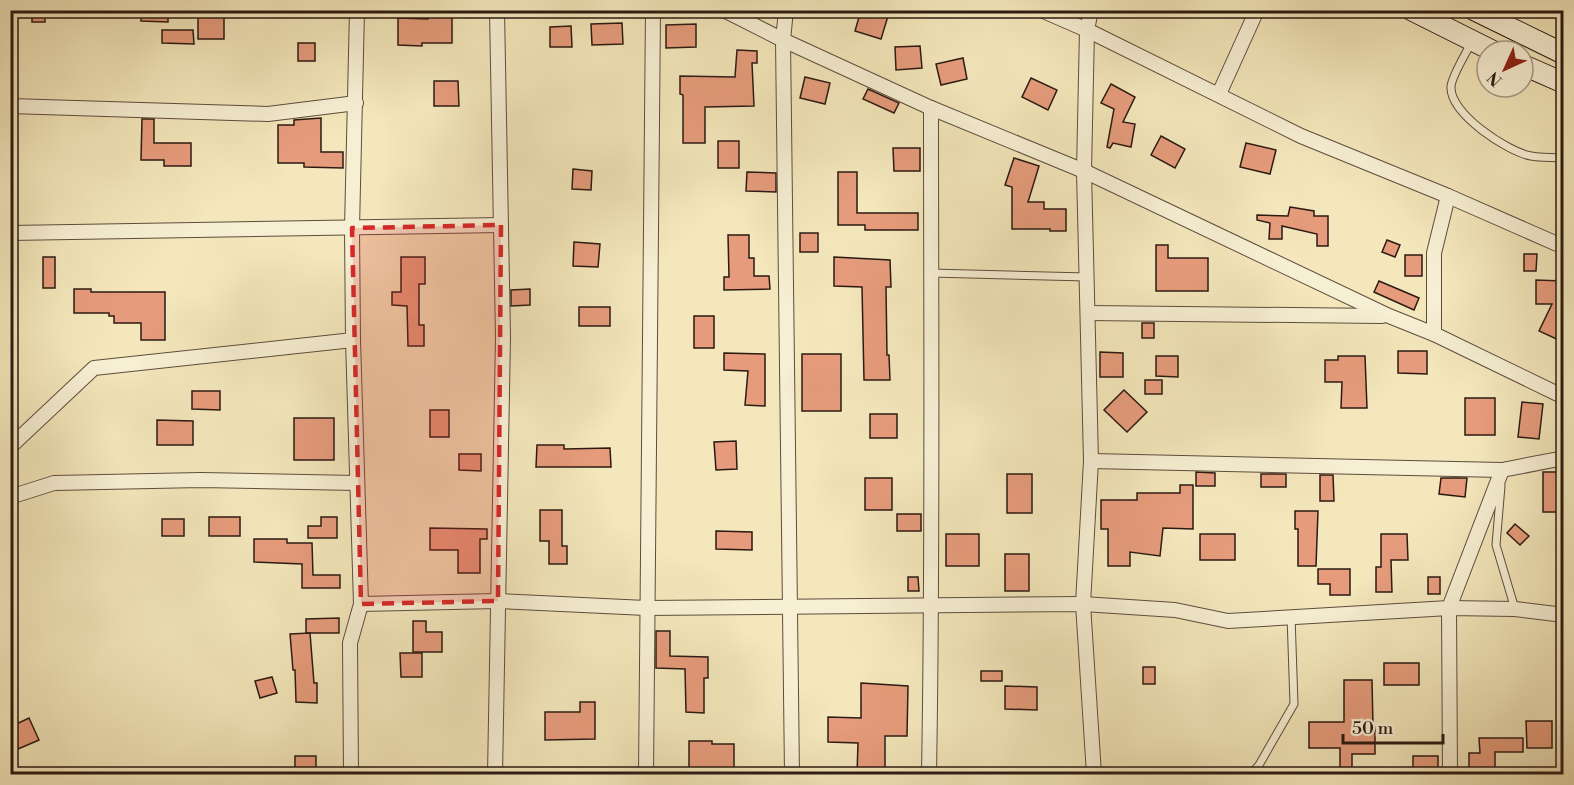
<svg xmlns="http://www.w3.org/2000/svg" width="1574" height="785" font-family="'Libre Bodoni',serif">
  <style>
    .building { fill: #e69c7c; stroke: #2c1a13; stroke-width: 1.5 }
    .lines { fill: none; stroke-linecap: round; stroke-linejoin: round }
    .service-casing { stroke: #5e4d3d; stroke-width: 9 }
    .minor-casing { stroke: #5e4d3d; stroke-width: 16 }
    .secondary-casing { stroke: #2c1a13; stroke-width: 22 }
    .service { stroke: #f7efd3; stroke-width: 7 }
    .minor { stroke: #f7efd3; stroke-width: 14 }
    .secondary { stroke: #f7efd3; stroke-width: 20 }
    .marked { fill: #d62828; fill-opacity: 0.2; stroke: #d62828; stroke-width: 4.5; stroke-dasharray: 12 8; stroke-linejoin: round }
  </style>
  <rect width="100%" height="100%" fill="#f3e7bb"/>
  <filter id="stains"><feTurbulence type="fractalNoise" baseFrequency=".00333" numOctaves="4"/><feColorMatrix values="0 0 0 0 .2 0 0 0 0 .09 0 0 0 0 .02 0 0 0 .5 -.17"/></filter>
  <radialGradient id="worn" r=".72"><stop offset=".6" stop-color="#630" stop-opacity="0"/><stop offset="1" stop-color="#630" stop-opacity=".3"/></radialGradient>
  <g class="building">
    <rect x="32" y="10" width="13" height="12"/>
    <polygon points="141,10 168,10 168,22 141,21"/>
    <polygon points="861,10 871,10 888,16 881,39 855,31"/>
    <polygon points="428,16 452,17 452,43 422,43 422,46 398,45 398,18 428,19"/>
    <rect x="198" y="17" width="26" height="22"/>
    <polygon points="622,23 623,44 592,45 591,24"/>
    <polygon points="696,24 696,47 666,48 666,25"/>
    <polygon points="571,26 572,47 550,47 550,27"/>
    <polygon points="162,30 193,30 194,44 162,43"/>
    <rect x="298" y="43" width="17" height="18"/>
    <polygon points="920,46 922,68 896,70 895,47"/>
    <polygon points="737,50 757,51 757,63 752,63 754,106 705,107 705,143 683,143 683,95 680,94 680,76 735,77"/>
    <polygon points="963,58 967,79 941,85 936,64"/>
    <polygon points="805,77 830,83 825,104 800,98"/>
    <polygon points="1031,78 1057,90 1048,110 1022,97"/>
    <polygon points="434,81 458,81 459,106 434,106"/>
    <polygon points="1111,84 1135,97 1123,122 1135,124 1131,147 1113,143 1110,148 1107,147 1114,109 1101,103"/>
    <polygon points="868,89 899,103 894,113 863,99"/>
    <polygon points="321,118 321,152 343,152 343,168 304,167 304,163 278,163 278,125 294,125 294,120"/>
    <polygon points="142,119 154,119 154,143 191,143 191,166 164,166 164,160 141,160"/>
    <polygon points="1161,136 1185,149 1175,168 1151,155"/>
    <rect x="718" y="141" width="21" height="27"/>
    <polygon points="1246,143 1276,150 1270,174 1240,167"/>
    <polygon points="893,148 920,148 920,171 894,171"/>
    <polygon points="1014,158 1039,166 1028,202 1044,202 1044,209 1066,209 1066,231 1050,231 1050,229 1012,229 1012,187 1005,185"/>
    <polygon points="573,169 592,171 591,190 572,189"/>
    <polygon points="747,172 776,173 776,192 746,191"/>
    <polygon points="838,172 857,172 857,213 918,213 918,230 865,230 865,225 838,225"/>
    <polygon points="1290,207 1314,211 1314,216 1328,216 1328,246 1317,246 1317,234 1282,226 1282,239 1269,239 1270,223 1257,220 1257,215 1288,216"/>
    <rect x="800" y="233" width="18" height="19"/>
    <polygon points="728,235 749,235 749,258 754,258 754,276 769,276 770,289 724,290 724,277 729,277"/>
    <polygon points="1387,240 1400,245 1395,257 1382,252"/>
    <polygon points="574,242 600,244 598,267 573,266"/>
    <polygon points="1156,245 1168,245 1168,258 1208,258 1208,291 1156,291"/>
    <polygon points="1524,254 1537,254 1536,271 1524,271"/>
    <rect x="1405" y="255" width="17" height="21"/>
    <rect x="43" y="257" width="12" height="31"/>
    <polygon points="401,257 425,257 425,284 419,284 419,325 424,325 424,346 408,346 407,306 392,305 392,292 401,292"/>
    <polygon points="834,257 890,260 891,287 886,287 887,355 889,355 890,380 864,380 862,287 834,286"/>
    <polygon points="1563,279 1563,342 1539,331 1552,304 1536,304 1536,280 1563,281"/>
    <polygon points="1379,281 1419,298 1414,310 1374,292"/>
    <polygon points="74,289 91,289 91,292 165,292 165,340 141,340 141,323 114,323 114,316 109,316 109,313 74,313"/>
    <polygon points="530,289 530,305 511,306 511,290"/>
    <rect x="579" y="307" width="31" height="19"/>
    <rect x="694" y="316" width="20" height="32"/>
    <rect x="1142" y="323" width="12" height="15"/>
    <polygon points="1398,351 1427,351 1427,374 1398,373"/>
    <polygon points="1100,352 1123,353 1123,377 1100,377"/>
    <polygon points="724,353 765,354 765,406 745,405 748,371 724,370"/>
    <rect x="802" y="354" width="39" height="57"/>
    <polygon points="1156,356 1178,356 1178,377 1156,376"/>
    <polygon points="1338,356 1365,356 1367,408 1341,408 1342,382 1325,382 1325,360 1338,360"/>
    <rect x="1145" y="380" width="17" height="14"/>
    <polygon points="1124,390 1147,412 1127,432 1104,410"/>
    <polygon points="192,391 220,391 220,410 192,409"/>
    <rect x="1465" y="398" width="30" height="37"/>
    <polygon points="1522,402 1543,404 1539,439 1518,437"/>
    <rect x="430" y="410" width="19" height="27"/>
    <rect x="870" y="414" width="27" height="24"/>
    <rect x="294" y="418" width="40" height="42"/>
    <polygon points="157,420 193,421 193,445 157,445"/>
    <polygon points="736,441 737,469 716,470 714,442"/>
    <polygon points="537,445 564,445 564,449 610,448 611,467 536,467"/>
    <polygon points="459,454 481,454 481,471 459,470"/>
    <polygon points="1196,472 1215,473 1215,486 1196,486"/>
    <rect x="1543" y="472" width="14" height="40"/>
    <rect x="1007" y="474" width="25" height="39"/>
    <rect x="1261" y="474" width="25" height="13"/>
    <polygon points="1320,475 1333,475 1334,501 1320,501"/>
    <rect x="865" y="478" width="27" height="32"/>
    <polygon points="1441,478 1467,478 1465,497 1439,494"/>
    <polygon points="1180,485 1193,485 1193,529 1163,528 1160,556 1130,552 1130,566 1108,566 1108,529 1101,529 1101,500 1137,500 1137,493 1180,493"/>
    <polygon points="540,510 562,510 562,546 567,546 567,564 549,564 549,541 540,541"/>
    <polygon points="1295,511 1318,511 1316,566 1298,566 1298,529 1295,529"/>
    <rect x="897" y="514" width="24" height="17"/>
    <rect x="209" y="517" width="31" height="19"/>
    <polygon points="321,517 337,517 337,538 308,538 308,526 321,526"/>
    <rect x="162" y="519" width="22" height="17"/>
    <polygon points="1515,524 1529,536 1520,545 1507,533"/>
    <polygon points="430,528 487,529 487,539 480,539 480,573 458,573 458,550 430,550"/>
    <polygon points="716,531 752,532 752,550 716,549"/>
    <rect x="946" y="534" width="33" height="32"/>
    <rect x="1200" y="534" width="35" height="26"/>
    <polygon points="1381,534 1407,534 1408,560 1391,560 1392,592 1376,592 1376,567 1381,567"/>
    <polygon points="254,539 287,539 287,543 312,543 313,575 340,575 340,588 302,588 302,564 254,562"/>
    <rect x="1005" y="554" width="24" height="37"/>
    <polygon points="1318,569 1350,569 1350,595 1330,595 1330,584 1318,584"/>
    <polygon points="908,577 918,577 919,591 908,591"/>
    <rect x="1428" y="577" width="12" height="17"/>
    <polygon points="339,618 339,633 306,633 306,619"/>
    <polygon points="413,621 426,621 426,632 442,632 442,652 413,652"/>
    <polygon points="656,631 670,631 670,656 708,657 708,678 704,678 704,713 686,712 685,669 656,668"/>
    <polygon points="310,633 314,683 317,683 317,703 296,702 295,670 293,670 290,634"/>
    <polygon points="400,653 422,653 422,677 401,677"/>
    <rect x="1384" y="663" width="35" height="22"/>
    <rect x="1143" y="667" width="12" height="17"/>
    <rect x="981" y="671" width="21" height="10"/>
    <polygon points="272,677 277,693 260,698 255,681"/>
    <polygon points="1344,680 1372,680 1373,727 1375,727 1375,754 1352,754 1352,774 1340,774 1340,748 1309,748 1309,722 1344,722"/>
    <polygon points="861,683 908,686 907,736 885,736 885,774 857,774 858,743 828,742 828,717 861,718"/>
    <polygon points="1005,686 1037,687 1037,710 1005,709"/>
    <polygon points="580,702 595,702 595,739 545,740 545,712 580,712"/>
    <polygon points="29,718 39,740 18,749 10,733 10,727"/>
    <polygon points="1526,721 1552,721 1552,748 1527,748"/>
    <polygon points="1479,738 1523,738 1523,752 1495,752 1495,774 1469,774 1469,753 1480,753"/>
    <polygon points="689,741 712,741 712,744 734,744 734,774 718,774 718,769 689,769"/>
    <rect x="295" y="756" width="21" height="18"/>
    <rect x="1413" y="756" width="25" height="18"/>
  </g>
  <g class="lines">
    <g class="service-casing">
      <g id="service">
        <path d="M1472,41C1467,52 1451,77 1451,87C1450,114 1508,152 1531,156C1541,158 1553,157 1564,158"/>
        <polyline points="931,273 1087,277"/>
        <polyline points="1501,486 1496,545 1515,609"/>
        <polyline points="1251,774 1259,765 1294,704 1291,616"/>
      </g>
    </g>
    <g class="minor-casing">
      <g id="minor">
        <polyline points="724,10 783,40 931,108 1084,171 1389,316 1434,334 1564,397"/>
        <polyline points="786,10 783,40 792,774"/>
        <polyline points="1041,10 1087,30 1301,136 1448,196 1564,247"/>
        <polyline points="1091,10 1087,30 1084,171 1091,461 1083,604 1094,774"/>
        <polyline points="1219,94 1257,10"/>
        <polyline points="10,106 268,114 356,103"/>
        <polyline points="10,233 501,225"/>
        <polyline points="1088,313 1382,316"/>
        <polyline points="1434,334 1434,253 1448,196"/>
        <polyline points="10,447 94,368 353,340 352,228 357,10"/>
        <polyline points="1091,461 1502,470 1564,458"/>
        <polyline points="10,497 54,483 201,480 356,483"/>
        <polyline points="361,604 498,601 646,608 1083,604 1175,610 1228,621 1449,608 1515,609 1564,615"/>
        <polyline points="351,774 350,643 361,604 353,340"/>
        <polyline points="495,774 503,337 497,10"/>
        <polyline points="646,774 653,10"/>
        <path d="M929,774C933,552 931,330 931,108"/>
        <polyline points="1450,774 1449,608 1502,470"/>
      </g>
    </g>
    <g class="secondary-casing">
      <g id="secondary">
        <polyline points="1411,10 1493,51"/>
        <polyline points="1474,10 1564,54"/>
        <polyline points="1523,65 1564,83"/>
      </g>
    </g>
    <use href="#service" class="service"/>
    <use href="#minor" class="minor"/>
    <use href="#secondary" class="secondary"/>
  </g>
  <path class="marked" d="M501,225L498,601L361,604L352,228Z"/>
  <rect width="1574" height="785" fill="none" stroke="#f3e7bb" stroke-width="36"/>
  <rect x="12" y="12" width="1550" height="761" fill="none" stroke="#2c1a13" stroke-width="3"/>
  <rect x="18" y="18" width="1538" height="749" fill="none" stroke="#2c1a13" stroke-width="1.5"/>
  <g transform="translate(1505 69) rotate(225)"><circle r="28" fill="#f7efd3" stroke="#a69a86" stroke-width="1.5"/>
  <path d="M0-4.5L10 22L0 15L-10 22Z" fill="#8f2418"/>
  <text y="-9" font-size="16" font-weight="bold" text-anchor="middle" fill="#2c1a13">N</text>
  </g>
  <path d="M1343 734v9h100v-9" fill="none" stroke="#2c1a13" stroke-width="3"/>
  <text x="1352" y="734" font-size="18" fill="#2c1a13" stroke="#f7efd3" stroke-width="4.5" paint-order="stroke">50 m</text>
  <rect width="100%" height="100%" filter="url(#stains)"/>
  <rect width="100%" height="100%" fill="url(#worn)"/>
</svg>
